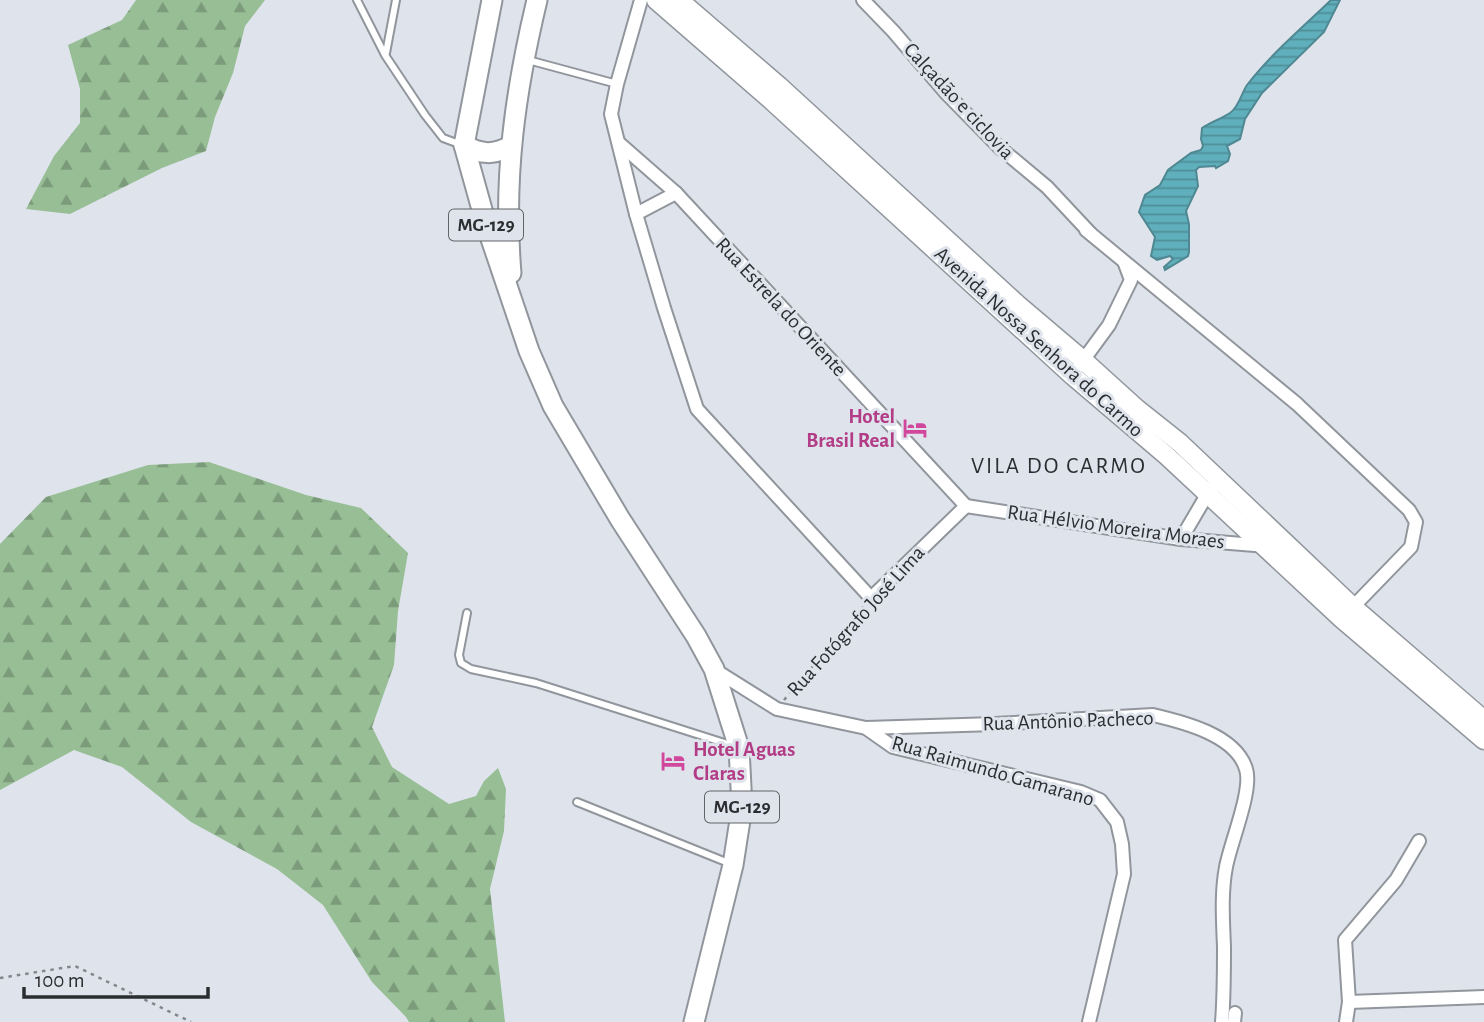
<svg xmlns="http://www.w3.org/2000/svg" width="1484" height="1022" font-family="'Alegreya Sans',sans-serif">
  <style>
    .forest { fill: url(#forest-firs) }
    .water { fill: url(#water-rules); stroke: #4f8892; stroke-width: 2 }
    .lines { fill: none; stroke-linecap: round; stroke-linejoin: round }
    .lane-casing { stroke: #91969d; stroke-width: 10 }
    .street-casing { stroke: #91969d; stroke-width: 16 }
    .secondary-casing { stroke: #91969d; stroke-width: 21 }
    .primary-casing { stroke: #91969d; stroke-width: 23 }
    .path { stroke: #83878c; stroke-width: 2.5; stroke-dasharray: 3.5 5; stroke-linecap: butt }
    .lane { stroke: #fff; stroke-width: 6 }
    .street { stroke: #fff; stroke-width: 12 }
    .secondary { stroke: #fff; stroke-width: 18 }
    .primary { stroke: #fff; stroke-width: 19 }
    .labels { text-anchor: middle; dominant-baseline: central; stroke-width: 6; stroke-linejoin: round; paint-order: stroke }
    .shield { fill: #dfe4ec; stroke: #616468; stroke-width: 2 }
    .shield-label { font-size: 19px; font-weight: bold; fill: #2b2d30 }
    .street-label { font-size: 21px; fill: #2b2d30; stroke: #dfe4ec }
    .hotel-label { font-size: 21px; font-weight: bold; fill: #b23c85; stroke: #dfe4ec; text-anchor: end }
    .neighbourhood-label { font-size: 23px; letter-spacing: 2px; fill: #2b2d30; stroke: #dfe4ec }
  </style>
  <defs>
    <pattern id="forest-firs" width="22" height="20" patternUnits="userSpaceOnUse" patternTransform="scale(1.75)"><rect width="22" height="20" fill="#97be95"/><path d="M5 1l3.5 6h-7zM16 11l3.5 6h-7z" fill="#7b9b7a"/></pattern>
    <pattern id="water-rules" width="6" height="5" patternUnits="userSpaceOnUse" patternTransform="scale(1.75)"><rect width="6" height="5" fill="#5fafbc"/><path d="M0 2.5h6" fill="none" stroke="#4f8f99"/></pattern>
  </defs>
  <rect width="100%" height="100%" fill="#dfe4ec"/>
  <g class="forest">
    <polygon points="136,0 265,0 245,26 233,73 215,117 206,151 162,168 70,214 26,209 54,156 80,123 80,89 68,45 122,20"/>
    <polygon points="209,462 306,495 361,508 408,553 398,611 394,665 372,727 392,767 449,804 476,796 484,781 498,768 506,789 504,831 490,889 505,1022 409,1022 406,1017 372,982 323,905 277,869 191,822 122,767 74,750 0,790 0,544 46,497 148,465"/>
  </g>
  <path class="water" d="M1331,0H1340L1324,32L1262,93L1245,119L1240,139L1227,146L1230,154L1228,161L1216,168L1215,166L1199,167L1196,170L1198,186L1186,211L1189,224V252L1188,256L1165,270L1164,267L1173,259L1170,256L1157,260L1151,256L1155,237L1139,212L1145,195L1160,185L1168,170L1191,153L1201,150L1203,146L1201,139L1202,128C1211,122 1221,119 1230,113C1239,107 1241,94 1247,85C1272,53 1302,28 1331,0Z"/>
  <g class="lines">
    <g class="lane-casing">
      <g id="lane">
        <polyline points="357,0 385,55 425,115 443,138 462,145"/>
        <polyline points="386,53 396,0"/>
        <polyline points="528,60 617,84"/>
        <polyline points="467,613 459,655 461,663 471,669 536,683 734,746"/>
        <polyline points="577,802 731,864"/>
      </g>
    </g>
    <g class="street-casing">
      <g id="street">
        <polyline points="641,0 617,84 611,114 636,214 664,308 697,409 871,598 966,506"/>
        <polyline points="863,0 893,31 947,94 999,147 1047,187 1091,234"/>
        <polyline points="620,144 676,193 966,506"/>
        <polyline points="636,214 676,193"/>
        <polyline points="1086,230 1297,404 1409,510 1416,522 1411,547 1349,611"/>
        <polyline points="1079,366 1109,325 1131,280 1125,264"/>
        <polyline points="966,506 1181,539 1267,546"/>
        <polyline points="1181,539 1211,488"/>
        <polyline points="715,670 777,709 866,728 893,747 1081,792 1100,800 1117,822 1122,844 1124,874 1089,1022"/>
        <path d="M866,728L995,724L1153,715C1183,722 1236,735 1246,769C1253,790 1230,844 1226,867C1221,893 1223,921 1224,947C1224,972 1224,997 1222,1022"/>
        <polyline points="1349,1002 1484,997"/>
        <polyline points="1234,1022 1235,1013"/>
        <polyline points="1346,1022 1349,1002 1345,940 1396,880 1419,841"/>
      </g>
    </g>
    <g class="secondary-casing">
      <g id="secondary">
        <polyline points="656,0 770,99 1073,376 1167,456 1342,619 1484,740"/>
        <polyline points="679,0 779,86 1017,304 1083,360 1136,408 1180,443 1353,607 1484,720"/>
      </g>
    </g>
    <g class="primary-casing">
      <g id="primary">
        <polyline points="492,0 464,145 486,224 529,351 553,406 620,519 696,636 714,669 739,748 742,807 733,865 694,1022"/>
        <path d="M464,145C481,155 494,155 511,146"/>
        <path d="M511,273C503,178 515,92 537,0"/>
      </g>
    </g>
    <g class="path">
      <polyline points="784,700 864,606"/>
      <polyline points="0,978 75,966 191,1022"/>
    </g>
    <use href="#lane" class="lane"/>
    <use href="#street" class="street"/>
    <use href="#secondary" class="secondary"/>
    <use href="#primary" class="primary"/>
  </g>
  <defs>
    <g id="hotel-bare" transform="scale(1.89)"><path d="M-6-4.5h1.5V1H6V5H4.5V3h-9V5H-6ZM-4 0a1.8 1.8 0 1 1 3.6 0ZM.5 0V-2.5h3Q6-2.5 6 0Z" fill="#d1479c" stroke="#dfe4ec" stroke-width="2.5" paint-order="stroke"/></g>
  </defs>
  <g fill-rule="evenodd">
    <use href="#hotel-bare" x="915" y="428"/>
    <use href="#hotel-bare" x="673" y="761"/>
  </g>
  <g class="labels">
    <g class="shield">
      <rect x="449" y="209.5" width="74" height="31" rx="5"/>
      <rect x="705" y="791.5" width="74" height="31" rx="5"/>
    </g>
    <g class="shield-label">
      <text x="486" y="225">MG-129</text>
      <text x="742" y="807">MG-129</text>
    </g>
    <g class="street-label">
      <text transform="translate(959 101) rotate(47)">Calçadão e ciclovia</text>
      <text transform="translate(781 307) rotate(47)">Rua Estrela do Oriente</text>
      <text transform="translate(1039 342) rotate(42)">Avenida Nossa Senhora do Carmo</text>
      <text transform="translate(1116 527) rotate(8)">Rua Hélvio Moreira Moraes</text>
      <text transform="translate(856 621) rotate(-48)">Rua Fotógrafo José Lima</text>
      <text transform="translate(1068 721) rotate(-2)">Rua Antônio Pacheco</text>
      <text transform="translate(993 771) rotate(16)">Rua Raimundo Gamarano</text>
    </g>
    <g class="hotel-label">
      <text x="895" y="416">Hotel<tspan x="895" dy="24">Brasil Real</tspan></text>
      <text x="693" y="749" text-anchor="start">Hotel Aguas<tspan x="693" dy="24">Claras</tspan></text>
    </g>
    <g class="neighbourhood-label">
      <text x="1059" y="466">VILA DO CARMO</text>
    </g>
  </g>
  <path d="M24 987v10h184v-10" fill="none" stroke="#2b2d30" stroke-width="3.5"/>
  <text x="35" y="987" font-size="21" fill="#2b2d30" stroke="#dfe4ec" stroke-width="5" paint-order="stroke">100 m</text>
</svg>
